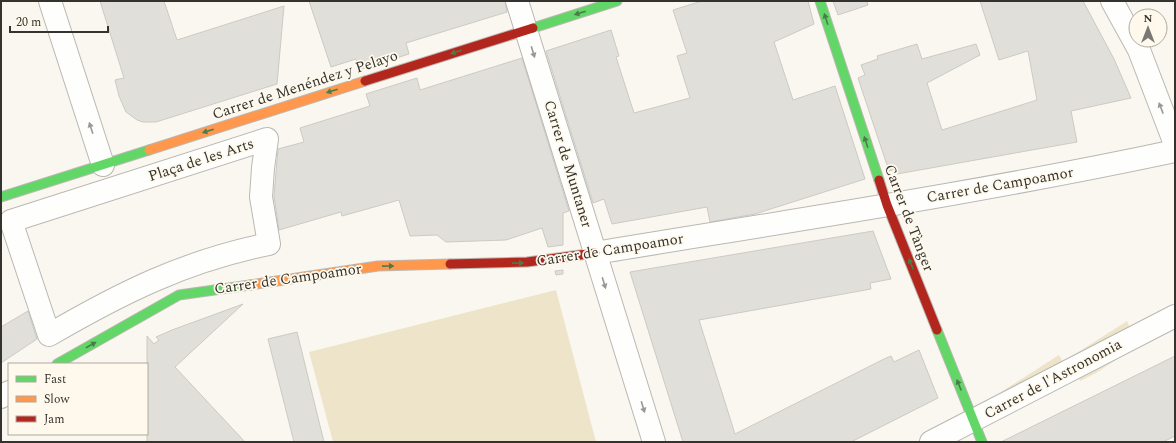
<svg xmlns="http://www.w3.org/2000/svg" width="1176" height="443" font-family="Spectral,serif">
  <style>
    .green { fill: #ede4c9 }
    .building { fill: #e1dfda; stroke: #cccac4 }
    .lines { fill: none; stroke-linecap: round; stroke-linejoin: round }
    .street-casing { stroke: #bbb8b3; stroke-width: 24 }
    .fast-casing { stroke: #bbb8b3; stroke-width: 11 }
    .slow-casing { stroke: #bbb8b3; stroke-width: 11 }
    .jam-casing { stroke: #bbb8b3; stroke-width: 11 }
    .street { stroke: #fefefd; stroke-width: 22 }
    .fast { stroke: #63d668; stroke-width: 9 }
    .slow { stroke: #ff974d; stroke-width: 9 }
    .jam { stroke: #b3261e; stroke-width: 9 }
    .oneway { fill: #497c48 }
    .oneway2 { fill: #999896 }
    .labels { text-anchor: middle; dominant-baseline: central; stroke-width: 3.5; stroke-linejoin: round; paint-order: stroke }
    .street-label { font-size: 15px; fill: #34332e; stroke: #fef9ec }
  </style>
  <rect width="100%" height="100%" fill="#faf7f0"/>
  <g class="green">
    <polygon points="556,290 596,442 333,442 309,352"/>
    <polygon points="1127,321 1138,345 1096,373 1080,381 1069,358"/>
    <polygon points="1059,355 1071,377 1022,408 1003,418 1001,392"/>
  </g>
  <g class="building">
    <polygon points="100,1 164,1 177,40 284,6 277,84 156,122 143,122 137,120 126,112 119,96 115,80 124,78"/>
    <polygon points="309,1 505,1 507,12 406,43 409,54 359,70 356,59 331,67"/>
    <polygon points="702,1 808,1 814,24 774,42 793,100 835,86 865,179 755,214 710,222 707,207 612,224 604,199 593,203 546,51 611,30 619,56 616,57 634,113 690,98 677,56 687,53 673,10"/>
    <polygon points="833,1 867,1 868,5 838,15"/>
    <polygon points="980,1 1083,1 1114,59 1131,98 1071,111 1077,142 897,174 895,169 889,171 858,78 865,75 861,65 878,59 877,56 917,44 922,59 976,44 980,55 927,83 942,130 1037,100 1028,51 999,60"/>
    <polygon points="522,58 569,211 563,213 563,245 548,247 542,228 506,240 446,242 437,235 410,236 399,200 342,216 341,212 279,230 274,196 278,149 304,142 300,128 370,106 366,94 417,78 420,90"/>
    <polygon points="873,231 891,279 870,283 871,289 699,320 735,434 884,359 891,356 894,362 919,350 938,398 851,442 683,442 630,272"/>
    <polygon points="563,270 563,274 556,275 555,271"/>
    <polygon points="243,304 175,367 245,442 147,442 147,336 154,344 159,340 156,337 172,330"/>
    <polygon points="28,311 37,339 1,363 1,327"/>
    <polygon points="297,332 324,442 294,442 268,339"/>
    <polygon points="1175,356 1175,436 1163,442 1001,442"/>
  </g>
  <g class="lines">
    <g class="street-casing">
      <g id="street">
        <polyline points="50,1 103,165"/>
        <polyline points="517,1 654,442"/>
        <polyline points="1112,1 1139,50 1175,144"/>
        <path d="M267,139L263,168L261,197L269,244C185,261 121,293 49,335L11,221Z"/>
        <path d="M595,253C789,221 983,192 1175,151"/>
        <polyline points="1,397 9,392"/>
        <polyline points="931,442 1175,316"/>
      </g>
    </g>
    <g class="fast-casing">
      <g id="fast">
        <polyline points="820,1 879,180"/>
        <polyline points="533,28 617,1"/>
        <polyline points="1,197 149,150"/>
        <polyline points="937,330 982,442"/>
        <polyline points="57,364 179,295 250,285"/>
      </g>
    </g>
    <g class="slow-casing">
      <g id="slow">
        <polyline points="149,150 365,81"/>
        <polyline points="250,285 378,266 450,264"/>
      </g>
    </g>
    <g class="jam-casing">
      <g id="jam">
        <polyline points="365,81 533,28"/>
        <polyline points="879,180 887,205 937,330"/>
        <polyline points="450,264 527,262 595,253"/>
      </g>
    </g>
    <use href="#street" class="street"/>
    <use href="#fast" class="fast"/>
    <use href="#slow" class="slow"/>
    <use href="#jam" class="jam"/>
  </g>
  <defs><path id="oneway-solid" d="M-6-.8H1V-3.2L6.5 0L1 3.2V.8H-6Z"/></defs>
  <g class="oneway">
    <use href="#oneway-solid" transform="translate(580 13) rotate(163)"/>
    <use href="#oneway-solid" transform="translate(826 19) rotate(-108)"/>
    <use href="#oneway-solid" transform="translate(456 52) rotate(162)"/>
    <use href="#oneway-solid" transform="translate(332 91) rotate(162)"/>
    <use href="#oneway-solid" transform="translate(208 131) rotate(162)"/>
    <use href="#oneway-solid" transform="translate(866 142) rotate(-108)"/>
    <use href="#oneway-solid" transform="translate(518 263) rotate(-1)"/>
    <use href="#oneway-solid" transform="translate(911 264) rotate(-112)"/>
    <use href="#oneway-solid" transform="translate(388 266) rotate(-1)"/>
    <use href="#oneway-solid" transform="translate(91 345) rotate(-29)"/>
    <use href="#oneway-solid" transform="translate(959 385) rotate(-112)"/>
  </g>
  <g class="oneway2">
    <use href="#oneway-solid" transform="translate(533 52) rotate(73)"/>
    <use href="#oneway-solid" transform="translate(1161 108) rotate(-111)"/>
    <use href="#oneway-solid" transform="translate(91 128) rotate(-108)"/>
    <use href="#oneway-solid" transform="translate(604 283) rotate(73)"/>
    <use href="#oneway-solid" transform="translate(643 407) rotate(73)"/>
  </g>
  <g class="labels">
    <g class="street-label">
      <text transform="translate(305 85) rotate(-18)">Carrer de Menéndez y Pelayo</text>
      <text transform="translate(201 160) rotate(-18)">Plaça de les Arts</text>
      <text transform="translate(568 164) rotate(73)">Carrer de Muntaner</text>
      <text transform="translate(1000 185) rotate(-10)">Carrer de Campoamor</text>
      <text transform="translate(909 218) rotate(69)">Carrer de Tànger</text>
      <text transform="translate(610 250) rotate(-9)">Carrer de Campoamor</text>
      <text transform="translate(288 279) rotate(-8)">Carrer de Campoamor</text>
      <text transform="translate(1053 379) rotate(-28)">Carrer de l'Astronomia</text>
    </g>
  </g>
  <rect width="1176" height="443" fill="none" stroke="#34332e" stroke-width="4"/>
  <rect x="8" y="363" width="140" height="72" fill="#fef9ec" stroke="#adaaa0"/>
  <rect x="16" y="376" width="20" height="6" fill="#63d668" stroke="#adaaa0"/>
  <text x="44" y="383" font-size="12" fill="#34332e">Fast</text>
  <rect x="16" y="396" width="20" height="6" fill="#ff974d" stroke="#adaaa0"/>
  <text x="44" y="403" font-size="12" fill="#34332e">Slow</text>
  <rect x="16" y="416" width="20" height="6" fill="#b3261e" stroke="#adaaa0"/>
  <text x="44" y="423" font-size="12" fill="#34332e">Jam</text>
  <g transform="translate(1148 28)"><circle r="19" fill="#fef9ec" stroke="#adaaa0"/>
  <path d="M0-3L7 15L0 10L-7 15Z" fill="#797872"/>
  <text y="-6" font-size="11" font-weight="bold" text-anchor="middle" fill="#34332e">N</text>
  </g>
  <path d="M10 26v6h98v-6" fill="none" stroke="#34332e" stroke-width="2"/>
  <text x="16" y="26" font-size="12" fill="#34332e" stroke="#fef9ec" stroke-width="3" paint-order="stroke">20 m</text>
</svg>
